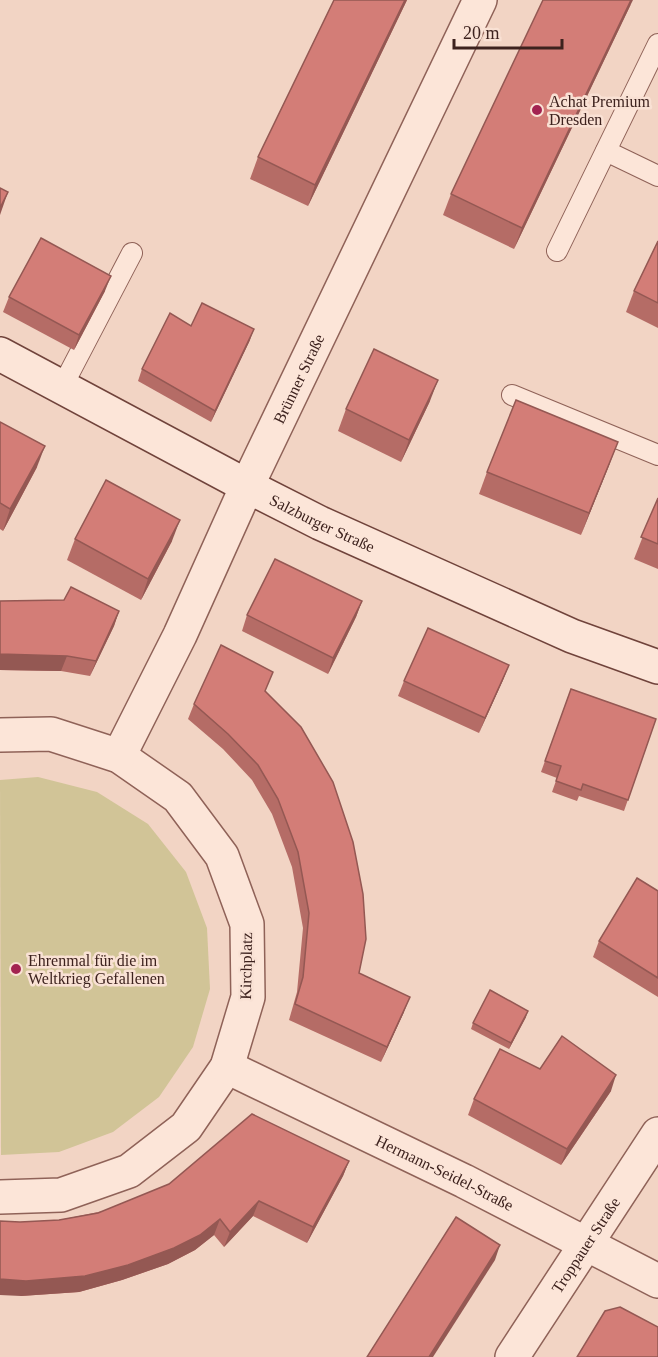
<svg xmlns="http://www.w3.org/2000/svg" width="658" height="1357" font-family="Georgia,serif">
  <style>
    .green { fill: #d1c497 }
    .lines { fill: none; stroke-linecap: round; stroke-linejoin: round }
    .lane-casing { stroke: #8f6258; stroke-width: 22 }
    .street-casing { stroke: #8f6258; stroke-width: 36 }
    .secondary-casing { stroke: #70433b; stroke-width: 36 }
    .lane { stroke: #fce5d8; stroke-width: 20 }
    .street { stroke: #fce5d8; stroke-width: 33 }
    .secondary { stroke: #fce5d8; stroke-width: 33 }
    .wall { fill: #b56c66 }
    .shaded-wall { fill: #945853 }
    .building { fill: #d37d77; stroke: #945853; stroke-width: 1.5 }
    .poi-dot { fill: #a32351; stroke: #f9e1d4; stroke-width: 2 }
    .labels { text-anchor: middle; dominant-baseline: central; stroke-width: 5; stroke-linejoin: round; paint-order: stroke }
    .poi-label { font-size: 16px; fill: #3d221e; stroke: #f9e1d4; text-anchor: start }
    .street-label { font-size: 16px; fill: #3d221e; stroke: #f9e1d4 }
  </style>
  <rect width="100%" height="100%" fill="#f2d4c4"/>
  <polygon class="green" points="38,777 97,792 148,824 186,872 207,928 210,989 193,1047 159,1097 113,1132 59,1152 1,1155 0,780"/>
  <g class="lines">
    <g class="lane-casing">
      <g id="lane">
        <polyline points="606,151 658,176"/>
        <polyline points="557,251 658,44"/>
        <polyline points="62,387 132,253"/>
        <polyline points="512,395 658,455"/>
      </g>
    </g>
    <g class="street-casing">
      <g id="street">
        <polyline points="0,735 51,734 119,756 178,797 222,856 247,924 248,997 227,1067 186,1127 129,1171 61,1195 0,1197"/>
        <path id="s1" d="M119,756L180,635L247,486L480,0"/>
        <path id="s2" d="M227,1067L464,1181L658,1281"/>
        <path id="s3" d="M512,1357L658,1134"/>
      </g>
    </g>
    <g class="secondary-casing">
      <g id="secondary">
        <path id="s4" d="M0,354L247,486L320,523L572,636L658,667"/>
      </g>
    </g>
    <use href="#lane" class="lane"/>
    <use href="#street" class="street"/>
    <use href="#secondary" class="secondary"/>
  </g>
  <g class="wall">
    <polygon points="334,0 407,0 308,206 250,179 258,157"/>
    <polygon points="631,4 514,249 443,215 451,194"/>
    <polygon points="658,241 658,328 626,312 634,291"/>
    <polygon points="105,291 74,350 3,312 9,297"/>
    <polygon points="250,340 211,422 138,381 142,369"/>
    <polygon points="430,401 401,462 338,431 346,409"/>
    <polygon points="0,422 37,467 3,531 0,529"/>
    <polygon points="610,463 581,535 479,494 487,472"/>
    <polygon points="658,498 658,569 634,559"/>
    <polygon points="75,539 172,541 141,600 67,560"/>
    <polygon points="0,601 119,611 114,626 90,676 61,671 0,670"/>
    <polygon points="362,601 356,617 328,674 242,631 247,615"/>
    <polygon points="509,665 503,680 479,733 398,696 404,681"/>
    <polygon points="571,689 656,719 624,811 579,796 577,801 552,792 557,778 541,772"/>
    <polygon points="266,691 359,973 404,1012 381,1062 289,1020 297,992 303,928 292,867 272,814 252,780 223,749 188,719 194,704"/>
    <polygon points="658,891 658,997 593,957 599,941"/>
    <polygon points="526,1017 509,1049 471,1029 473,1023"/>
    <polygon points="540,1069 611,1091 561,1165 468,1115 474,1099"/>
    <polygon points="349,1161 343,1176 307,1243 253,1216 224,1247 214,1235 195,1250 168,1264 122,1280 79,1292 21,1296 20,1222 59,1220"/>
  </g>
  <g class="shaded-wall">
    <polygon points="405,0 407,0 308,206 315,185"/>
    <polygon points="631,0 633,0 631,4 514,249 522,228"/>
    <polygon points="8,192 0,215 0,208"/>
    <polygon points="111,276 105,291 74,350 79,335"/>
    <polygon points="254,329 250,340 211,422 215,411"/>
    <polygon points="438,380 430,401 401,462 409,440"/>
    <polygon points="618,442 610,463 581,535 589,513"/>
    <polygon points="45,446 37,467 3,531 10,509"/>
    <polygon points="180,520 172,541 141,600 148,579"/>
    <polygon points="362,601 356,617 328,674 333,658"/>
    <polygon points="119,611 114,626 90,676 96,661"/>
    <polygon points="0,654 67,656 61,671 0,670"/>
    <polygon points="509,665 503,680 479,733 485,718"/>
    <polygon points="410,997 404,1012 381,1062 387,1047"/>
    <polygon points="528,1011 526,1017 509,1049 511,1043"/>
    <polygon points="616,1075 611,1091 561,1165 567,1149"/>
    <polygon points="349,1161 343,1176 307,1243 313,1227"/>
    <polygon points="259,1201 253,1216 224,1247 230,1232"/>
    <polygon points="220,1219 214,1235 195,1250 168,1264 122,1280 79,1292 21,1296 0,1295 0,1279"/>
    <polygon points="500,1245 495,1260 433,1357 429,1357"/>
  </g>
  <g class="building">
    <polygon points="334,0 405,0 315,185 258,157"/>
    <polygon points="543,0 631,0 522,228 451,194"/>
    <polygon points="0,188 8,192 0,208"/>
    <polygon points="41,238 111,276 79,335 9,297"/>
    <polygon points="658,241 658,303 634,291"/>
    <polygon points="202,303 254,329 215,411 142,369 170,313 191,326"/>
    <polygon points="374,349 438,380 409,440 346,409"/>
    <polygon points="516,400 618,442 589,513 487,472"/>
    <polygon points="0,422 45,446 10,509 0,503"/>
    <polygon points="106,480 180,520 148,579 75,539"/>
    <polygon points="658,498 658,544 641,537"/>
    <polygon points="275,559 362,601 333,658 247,615"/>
    <polygon points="71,587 119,611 96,661 67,656 0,654 0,601 64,600"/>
    <polygon points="428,628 509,665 485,718 404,681"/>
    <polygon points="221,645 273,672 265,691 301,727 333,782 353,842 363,894 366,939 359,973 410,997 387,1047 295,1004 303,977 309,913 298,852 278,799 258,765 228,734 194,704"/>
    <polygon points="571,689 656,719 628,800 583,784 581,790 556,781 561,766 545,761"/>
    <polygon points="637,878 658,891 658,978 599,941"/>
    <polygon points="490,990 528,1011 511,1043 473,1023"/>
    <polygon points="562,1036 616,1075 567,1149 474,1099 500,1049 540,1069"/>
    <polygon points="252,1114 349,1161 313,1227 259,1201 230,1232 220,1219 200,1235 174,1248 128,1265 85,1276 26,1281 0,1279 0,1221 20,1222 59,1220 98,1213 169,1184"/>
    <polygon points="456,1217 500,1245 429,1357 367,1357"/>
    <polygon points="620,1307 658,1327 658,1357 577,1357 605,1311"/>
  </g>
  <g class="poi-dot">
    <circle cx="537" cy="110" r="6"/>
    <circle cx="16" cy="969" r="6"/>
  </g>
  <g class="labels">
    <g class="poi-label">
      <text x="549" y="101">Achat Premium<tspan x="549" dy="18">Dresden</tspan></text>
      <text x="28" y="960">Ehrenmal für die im<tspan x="28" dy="18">Weltkrieg Gefallenen</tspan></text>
    </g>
    <g class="street-label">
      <text stroke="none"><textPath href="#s1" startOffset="418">Brünner Straße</textPath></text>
      <text stroke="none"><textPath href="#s4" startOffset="364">Salzburger Straße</textPath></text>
      <text transform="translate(246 966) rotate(-89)">Kirchplatz</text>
      <text stroke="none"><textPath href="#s2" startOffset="242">Hermann-Seidel-Straße</textPath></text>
      <text stroke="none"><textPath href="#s3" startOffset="134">Troppauer Straße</textPath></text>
    </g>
  </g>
  <path d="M454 39v9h108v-9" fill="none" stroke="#3d221e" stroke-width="3"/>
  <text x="463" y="39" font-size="18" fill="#3d221e" stroke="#f9e1d4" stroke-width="4.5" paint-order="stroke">20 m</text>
</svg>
